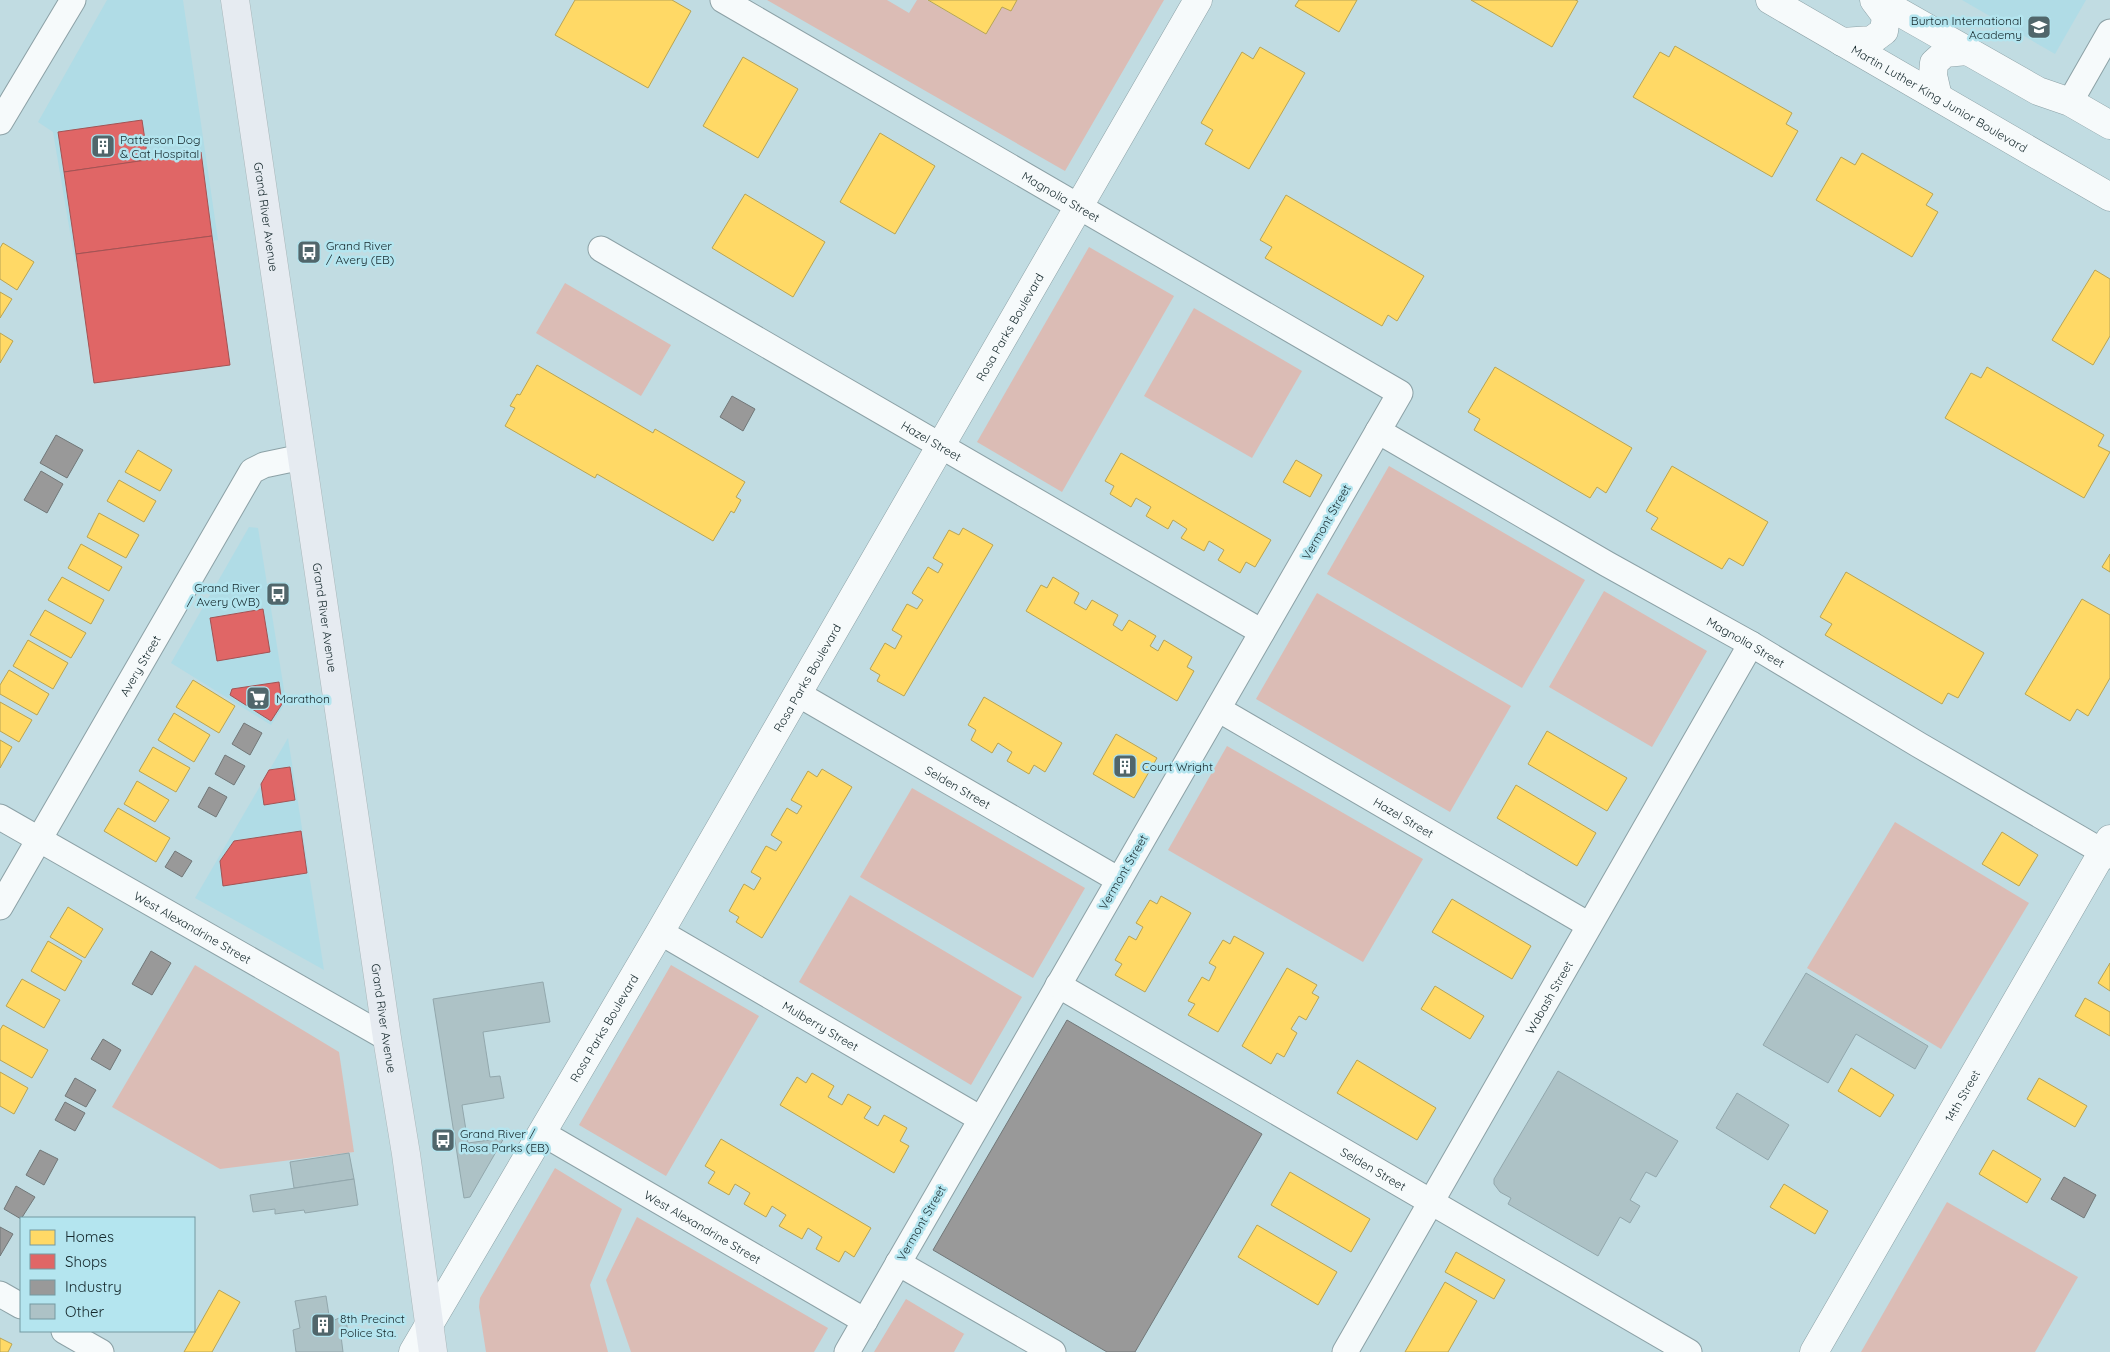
<svg xmlns="http://www.w3.org/2000/svg" width="2110" height="1352" font-family="Quicksand,sans-serif">
  <style>
    .built { fill: #b0dce6 }
    .green { fill: #dbbcb5 }
    .homes { fill: #ffd966; stroke: #b8a454 }
    .shops { fill: #e06666; stroke: #a35354 }
    .industry { fill: #999; stroke: #717778 }
    .building { fill: #adc2c6; stroke: #92a7ac }
    .lines { fill: none; stroke-linecap: round; stroke-linejoin: round }
    .street-casing { stroke: #8ca1a6; stroke-width: 27 }
    .secondary-casing { stroke: #8ca1a6; stroke-width: 29 }
    .primary-casing { stroke: #a9b7ba; stroke-width: 29 }
    .street { stroke: #f6fafb; stroke-width: 25 }
    .secondary { stroke: #f6fafb; stroke-width: 28 }
    .primary { stroke: #e6ebf1; stroke-width: 28 }
    .labels { text-anchor: middle; dominant-baseline: central; stroke-width: 5; stroke-linejoin: round; paint-order: stroke }
    .poi-label { font-size: 12px; fill: #14272b; stroke: #b4e5ef; text-anchor: start }
    .street-label { font-size: 12px; fill: #14272b; stroke: #b4e5ef }
  </style>
  <rect width="100%" height="100%" fill="#c1dce2"/>
  <g class="built">
    <polygon points="107,0 183,0 218,240 75,262 53,132 38,122"/>
    <polygon points="1962,0 2086,0 2055,54"/>
    <polygon points="249,527 258,528 286,702 271,725 171,663"/>
    <polygon points="288,738 324,970 195,898"/>
  </g>
  <g class="green">
    <polygon points="767,0 887,0 909,13 917,0 927,0 986,34 1002,7 1011,10 1017,0 1164,0 1065,171"/>
    <polygon points="1089,247 1174,296 1062,492 977,442"/>
    <polygon points="565,283 671,345 641,396 536,333"/>
    <polygon points="1194,308 1302,371 1252,458 1144,396"/>
    <polygon points="1389,466 1585,580 1522,688 1327,574"/>
    <polygon points="1604,591 1707,651 1652,747 1549,687"/>
    <polygon points="1317,593 1511,706 1450,812 1256,699"/>
    <polygon points="1227,746 1423,859 1363,962 1168,850"/>
    <polygon points="912,788 1085,888 1033,978 860,877"/>
    <polygon points="1895,822 2029,903 1941,1049 1807,968"/>
    <polygon points="850,895 1022,997 971,1085 799,982"/>
    <polygon points="195,965 339,1052 354,1152 220,1169 112,1107"/>
    <polygon points="671,965 759,1016 666,1176 579,1125"/>
    <polygon points="555,1168 622,1209 590,1285 608,1352 486,1352 479,1307 480,1298"/>
    <polygon points="1947,1202 2078,1277 2035,1352 1861,1352"/>
    <polygon points="637,1217 828,1328 814,1352 631,1352 606,1280"/>
    <polygon points="906,1299 966,1335 964,1334 954,1352 874,1352"/>
  </g>
  <g class="homes">
    <polygon points="575,0 672,0 691,11 648,88 555,35"/>
    <polygon points="928,0 1017,0 1011,11 1002,7 986,34"/>
    <polygon points="1299,0 1357,0 1339,32 1295,6"/>
    <polygon points="1471,0 1575,0 1578,1 1552,47"/>
    <polygon points="1675,46 1792,113 1786,124 1798,131 1772,177 1633,97 1660,52 1669,57"/>
    <polygon points="1260,47 1305,73 1249,169 1205,144 1213,130 1201,123 1242,52 1253,59"/>
    <polygon points="743,57 798,89 758,158 703,126"/>
    <polygon points="880,133 935,166 895,234 840,202"/>
    <polygon points="1862,153 1933,194 1926,205 1938,212 1912,257 1816,200 1841,157 1855,165"/>
    <polygon points="745,194 825,242 793,297 712,248"/>
    <polygon points="1286,195 1424,276 1397,321 1388,315 1382,326 1265,258 1272,247 1260,240"/>
    <polygon points="3,243 34,262 17,290 0,279 0,248"/>
    <polygon points="2095,270 2110,279 2110,336 2093,365 2052,340"/>
    <polygon points="0,292 12,299 0,318"/>
    <polygon points="0,333 13,341 0,363"/>
    <polygon points="537,365 653,433 655,429 745,482 736,497 741,500 734,513 731,511 713,541 597,474 595,478 505,426 515,408 510,406 517,394 520,395"/>
    <polygon points="1495,367 1632,448 1606,493 1597,487 1590,498 1474,430 1480,419 1468,412"/>
    <polygon points="1987,367 2104,435 2098,446 2110,452 2084,498 1945,418 1971,373 1981,378"/>
    <polygon points="138,450 172,470 160,491 125,472"/>
    <polygon points="1121,453 1271,540 1255,567 1246,562 1240,573 1218,560 1224,550 1209,541 1204,551 1181,538 1187,529 1173,520 1168,529 1146,516 1151,507 1136,498 1131,507 1110,494 1114,486 1105,481"/>
    <polygon points="1296,460 1322,475 1310,497 1283,482"/>
    <polygon points="1672,466 1768,522 1743,566 1729,558 1722,569 1651,529 1658,518 1646,511"/>
    <polygon points="119,480 156,501 144,522 107,501"/>
    <polygon points="99,513 139,535 126,558 87,537"/>
    <polygon points="963,528 993,545 904,696 877,681 880,675 870,669 885,643 895,649 902,636 892,630 907,604 917,609 923,600 912,593 928,567 938,573 943,564 933,558 949,530 959,535"/>
    <polygon points="81,544 122,567 109,591 68,568"/>
    <polygon points="2110,554 2110,572 2102,567"/>
    <polygon points="1846,572 1984,653 1958,698 1948,693 1942,704 1825,635 1832,624 1820,617"/>
    <polygon points="62,577 104,600 91,624 48,600"/>
    <polygon points="1053,577 1079,593 1074,603 1086,610 1092,600 1118,615 1113,625 1122,631 1129,620 1156,636 1150,646 1158,651 1164,640 1192,657 1187,667 1194,671 1177,701 1026,611 1041,585 1047,588"/>
    <polygon points="2082,599 2110,615 2110,678 2088,716 2077,709 2070,721 2025,694"/>
    <polygon points="45,610 86,633 71,658 30,635"/>
    <polygon points="28,640 68,663 53,689 13,666"/>
    <polygon points="9,670 49,694 37,715 0,694 0,685"/>
    <polygon points="193,680 235,706 219,733 176,707"/>
    <polygon points="984,697 1062,743 1045,772 1034,765 1029,774 1007,761 1012,752 998,743 992,753 971,740 976,730 968,725"/>
    <polygon points="0,702 32,720 19,742 0,731"/>
    <polygon points="174,713 210,735 194,762 158,740"/>
    <polygon points="1547,731 1627,778 1607,811 1528,764"/>
    <polygon points="1116,734 1157,758 1134,798 1093,774"/>
    <polygon points="0,740 12,747 0,768"/>
    <polygon points="153,747 190,768 176,792 139,771"/>
    <polygon points="822,769 852,787 762,938 736,922 739,917 729,911 744,884 754,890 761,878 751,872 766,846 776,851 782,842 771,835 787,808 797,814 802,806 791,800 808,771 817,777"/>
    <polygon points="137,781 169,800 155,822 124,804"/>
    <polygon points="1516,785 1596,833 1577,866 1497,818"/>
    <polygon points="118,808 170,838 156,862 104,831"/>
    <polygon points="2002,832 2038,855 2019,886 1982,864"/>
    <polygon points="1161,896 1191,913 1145,992 1115,975 1122,964 1115,960 1129,936 1136,940 1143,927 1136,923 1150,900 1157,904"/>
    <polygon points="1452,899 1531,946 1512,979 1432,932"/>
    <polygon points="68,907 103,929 85,958 50,937"/>
    <polygon points="1234,936 1264,953 1218,1032 1188,1015 1195,1004 1188,1001 1202,977 1209,981 1216,967 1209,963 1223,940 1230,944"/>
    <polygon points="48,941 82,961 65,991 31,971"/>
    <polygon points="2110,963 2110,991 2098,983"/>
    <polygon points="1287,968 1317,985 1312,993 1319,997 1306,1020 1299,1016 1291,1029 1297,1033 1284,1057 1277,1053 1271,1064 1242,1046"/>
    <polygon points="22,979 60,1000 44,1028 6,1006"/>
    <polygon points="1435,986 1484,1016 1470,1039 1421,1009"/>
    <polygon points="2085,998 2110,1012 2110,1036 2075,1016"/>
    <polygon points="3,1025 48,1050 32,1078 0,1060 0,1030"/>
    <polygon points="1357,1060 1436,1108 1417,1140 1337,1093"/>
    <polygon points="1851,1068 1894,1095 1880,1117 1838,1091"/>
    <polygon points="0,1072 28,1088 14,1114 0,1106"/>
    <polygon points="812,1073 834,1086 828,1097 842,1105 848,1094 871,1107 864,1118 878,1126 884,1115 907,1128 900,1141 909,1146 894,1173 780,1105 797,1077 806,1083"/>
    <polygon points="2039,1078 2087,1106 2075,1127 2027,1099"/>
    <polygon points="721,1139 871,1228 854,1257 845,1251 839,1262 816,1249 822,1237 808,1228 802,1239 779,1226 786,1215 772,1206 766,1217 744,1204 750,1193 735,1184 729,1195 708,1183 715,1172 705,1166"/>
    <polygon points="1993,1150 2041,1179 2027,1203 1979,1174"/>
    <polygon points="1290,1172 1370,1219 1351,1252 1271,1205"/>
    <polygon points="1784,1184 1828,1211 1815,1234 1770,1207"/>
    <polygon points="1257,1225 1337,1272 1318,1305 1238,1257"/>
    <polygon points="1456,1252 1505,1280 1494,1299 1445,1272"/>
    <polygon points="1445,1282 1477,1301 1448,1352 1405,1352"/>
    <polygon points="219,1290 240,1302 212,1352 184,1352"/>
    <polygon points="0,1338 12,1344 8,1352 0,1352"/>
  </g>
  <g class="shops">
    <polygon points="142,120 148,160 64,172 58,132"/>
    <polygon points="201,152 212,236 76,254 64,172"/>
    <polygon points="212,236 230,365 94,383 76,254"/>
    <polygon points="263,609 270,652 217,661 210,618"/>
    <polygon points="279,682 282,704 271,721 230,695 232,689"/>
    <polygon points="290,767 295,800 264,805 261,784 269,770"/>
    <polygon points="301,831 307,873 223,886 220,861 234,841"/>
  </g>
  <g class="industry">
    <polygon points="732,396 755,409 743,431 720,417"/>
    <polygon points="56,435 83,450 67,478 40,463"/>
    <polygon points="41,471 63,484 47,513 24,500"/>
    <polygon points="244,723 262,733 250,755 232,744"/>
    <polygon points="225,755 245,766 234,785 215,774"/>
    <polygon points="209,787 227,797 216,817 198,807"/>
    <polygon points="175,851 192,861 182,877 165,867"/>
    <polygon points="151,951 171,963 152,995 132,984"/>
    <polygon points="1067,1020 1262,1134 1135,1352 1107,1352 933,1250"/>
    <polygon points="103,1039 121,1050 110,1070 91,1059"/>
    <polygon points="75,1078 96,1090 86,1107 65,1096"/>
    <polygon points="65,1102 85,1113 75,1131 55,1120"/>
    <polygon points="40,1150 58,1159 44,1185 26,1175"/>
    <polygon points="2064,1177 2096,1195 2084,1218 2051,1199"/>
    <polygon points="16,1186 35,1197 21,1219 4,1209"/>
    <polygon points="0,1227 13,1234 0,1256"/>
  </g>
  <g class="building">
    <polygon points="1806,973 1928,1046 1915,1069 1856,1034 1828,1083 1763,1045"/>
    <polygon points="543,982 550,1022 483,1032 490,1077 500,1076 504,1098 462,1105 468,1143 504,1138 470,1197 464,1198 433,999"/>
    <polygon points="1558,1071 1678,1141 1656,1177 1646,1172 1630,1200 1640,1206 1630,1223 1620,1217 1598,1256 1508,1204 1511,1198 1500,1192 1494,1184 1494,1179"/>
    <polygon points="1737,1093 1789,1125 1768,1160 1716,1128"/>
    <polygon points="349,1153 354,1179 294,1188 290,1162"/>
    <polygon points="354,1179 358,1205 305,1213 304,1210 275,1214 275,1209 253,1212 250,1195"/>
    <polygon points="326,1296 330,1322 339,1318 347,1323 347,1331 341,1336 343,1352 296,1352 293,1330 300,1328 295,1301"/>
  </g>
  <g class="lines">
    <g class="street-casing">
      <g id="street">
        <path id="s1" d="M723,0L1400,393L847,1352"/>
        <polyline points="2070,102 2110,32"/>
        <polyline points="0,122 73,0"/>
        <path id="s2" d="M601,249L1262,632"/>
        <path id="s3" d="M1378,431L1607,564L1751,644L1919,745L2110,856"/>
        <path id="s4" d="M798,694L1119,880"/>
        <path id="s5" d="M1218,709L1589,925"/>
        <path id="s6" d="M0,817L387,1038"/>
        <path id="s7" d="M0,907L252,471L264,465L302,457"/>
        <path id="s8" d="M660,932L981,1119"/>
        <path id="s9" d="M1058,985L1689,1352"/>
        <path id="s10" d="M542,1133L865,1321"/>
        <polyline points="898,1263 1053,1352"/>
        <polyline points="0,1294 21,1306"/>
        <polyline points="64,1331 101,1352"/>
        <path id="s11" d="M1345,1352L1751,644"/>
      </g>
    </g>
    <g class="secondary-casing">
      <g id="secondary">
        <path id="s12" d="M1770,0L2110,197"/>
        <polyline points="1878,0 2038,91 2070,102 2110,125"/>
        <polyline points="1842,42 1872,40 1884,31 1886,16 1874,0"/>
        <polyline points="1938,97 1933,75 1934,63 1945,53 1967,51"/>
        <path id="s13" d="M413,1352L660,932L1198,0"/>
        <path id="s14" d="M1814,1352L2110,839"/>
      </g>
    </g>
    <g class="primary-casing">
      <g id="primary">
        <path id="s15" d="M235,0L387,1038L406,1154L433,1352"/>
      </g>
    </g>
    <use href="#street" class="street"/>
    <use href="#secondary" class="secondary"/>
    <use href="#primary" class="primary"/>
  </g>
  <defs>
    <g id="school-square" transform="scale(1.25)"><rect x="-9" y="-9" width="18" height="18" rx="4" fill="#51666b" stroke="#b4e5ef"/><path d="M0-5L7-2L0 1L-7-2ZM-4 1L0 2.5L4 1V4Q0 6-4 4Z" fill="#fff"/></g>
    <g id="building-square" transform="scale(1.25)"><rect x="-9" y="-9" width="18" height="18" rx="4" fill="#51666b" stroke="#b4e5ef"/><path d="M-4-6H4V6H1V3H-1V6H-4ZM-2.5-4.3h1.7v1.8h-1.7ZM.8-4.3h1.7v1.8H.8ZM-2.5-1h1.7V.8h-1.7ZM.8-1h1.7V.8H.8Z" fill="#fff"/></g>
    <g id="bus-square" transform="scale(1.25)"><rect x="-9" y="-9" width="18" height="18" rx="4" fill="#51666b" stroke="#b4e5ef"/><path d="M-5-6H5V4H4V6H2V4H-2V6H-4V4H-5ZM-3.5-4V0h7V-4ZM-3.5 1.2v1.5H-2V1.2ZM2 1.2v1.5H3.5V1.2Z" fill="#fff"/></g>
    <g id="supermarket-square" transform="scale(1.25)"><rect x="-9" y="-9" width="18" height="18" rx="4" fill="#51666b" stroke="#b4e5ef"/><path d="M-6-5.5h2.5l.6 2H6L4.5 2H-2.5L-4.4-4H-6ZM-1.5 3.2a1.3 1.3 0 1 0 .1 0ZM3 3.2a1.3 1.3 0 1 0 .1 0Z" fill="#fff"/></g>
  </defs>
  <g fill-rule="evenodd">
    <use href="#school-square" x="2039" y="27"/>
    <use href="#building-square" x="103" y="146"/>
    <use href="#bus-square" x="309" y="252"/>
    <use href="#bus-square" x="278" y="594"/>
    <use href="#supermarket-square" x="258" y="698"/>
    <use href="#building-square" x="1125" y="766"/>
    <use href="#bus-square" x="443" y="1140"/>
    <use href="#building-square" x="323" y="1325"/>
  </g>
  <g class="labels">
    <g class="poi-label">
      <text x="2022" y="20" text-anchor="end">Burton International<tspan x="2022" dy="14">Academy</tspan></text>
      <text x="120" y="139">Patterson Dog<tspan x="120" dy="14">&amp; Cat Hospital</tspan></text>
      <text x="326" y="245">Grand River<tspan x="326" dy="14">/ Avery (EB)</tspan></text>
      <text x="260" y="587" text-anchor="end">Grand River<tspan x="260" dy="14">/ Avery (WB)</tspan></text>
      <text x="276" y="698">Marathon</text>
      <text x="1142" y="766">Court Wright</text>
      <text x="460" y="1133">Grand River /<tspan x="460" dy="14">Rosa Parks (EB)</tspan></text>
      <text x="340" y="1318">8th Precinct<tspan x="340" dy="14">Police Sta.</tspan></text>
    </g>
    <g class="street-label">
      <text stroke="none"><textPath href="#s12" startOffset="196">Martin Luther King Junior Boulevard</textPath></text>
      <text stroke="none"><textPath href="#s1" startOffset="391">Magnolia Street</textPath></text>
      <text stroke="none"><textPath href="#s15" startOffset="219">Grand River Avenue</textPath></text>
      <text stroke="none"><textPath href="#s13" startOffset="1186">Rosa Parks Boulevard</textPath></text>
      <text stroke="none"><textPath href="#s2" startOffset="382">Hazel Street</textPath></text>
      <text transform="translate(1326 522) rotate(-60)">Vermont Street</text>
      <text stroke="none"><textPath href="#s15" startOffset="624">Grand River Avenue</textPath></text>
      <text stroke="none"><textPath href="#s3" startOffset="424">Magnolia Street</textPath></text>
      <text stroke="none"><textPath href="#s7" startOffset="279">Avery Street</textPath></text>
      <text stroke="none"><textPath href="#s13" startOffset="781">Rosa Parks Boulevard</textPath></text>
      <text stroke="none"><textPath href="#s4" startOffset="185">Selden Street</textPath></text>
      <text stroke="none"><textPath href="#s5" startOffset="215">Hazel Street</textPath></text>
      <text transform="translate(1123 872) rotate(-60)">Vermont Street</text>
      <text stroke="none"><textPath href="#s6" startOffset="222">West Alexandrine Street</textPath></text>
      <text stroke="none"><textPath href="#s11" startOffset="409">Wabash Street</textPath></text>
      <text stroke="none"><textPath href="#s15" startOffset="1029">Grand River Avenue</textPath></text>
      <text stroke="none"><textPath href="#s8" startOffset="186">Mulberry Street</textPath></text>
      <text stroke="none"><textPath href="#s13" startOffset="376">Rosa Parks Boulevard</textPath></text>
      <text stroke="none"><textPath href="#s14" startOffset="296">14th Street</textPath></text>
      <text stroke="none"><textPath href="#s9" startOffset="365">Selden Street</textPath></text>
      <text transform="translate(921 1223) rotate(-60)">Vermont Street</text>
      <text stroke="none"><textPath href="#s10" startOffset="186">West Alexandrine Street</textPath></text>
    </g>
  </g>
  <rect x="20" y="1217" width="175" height="115" fill="#b4e5ef" stroke="#7499a1"/>
  <rect x="30" y="1230" width="25" height="15" fill="#ffd966" stroke="#7499a1"/>
  <text x="65" y="1242" font-size="15" fill="#14272b">Homes</text>
  <rect x="30" y="1254" width="25" height="15" fill="#e06666" stroke="#7499a1"/>
  <text x="65" y="1267" font-size="15" fill="#14272b">Shops</text>
  <rect x="30" y="1280" width="25" height="15" fill="#999999" stroke="#7499a1"/>
  <text x="65" y="1292" font-size="15" fill="#14272b">Industry</text>
  <rect x="30" y="1304" width="25" height="15" fill="#adc2c6" stroke="#7499a1"/>
  <text x="65" y="1317" font-size="15" fill="#14272b">Other</text>
</svg>
